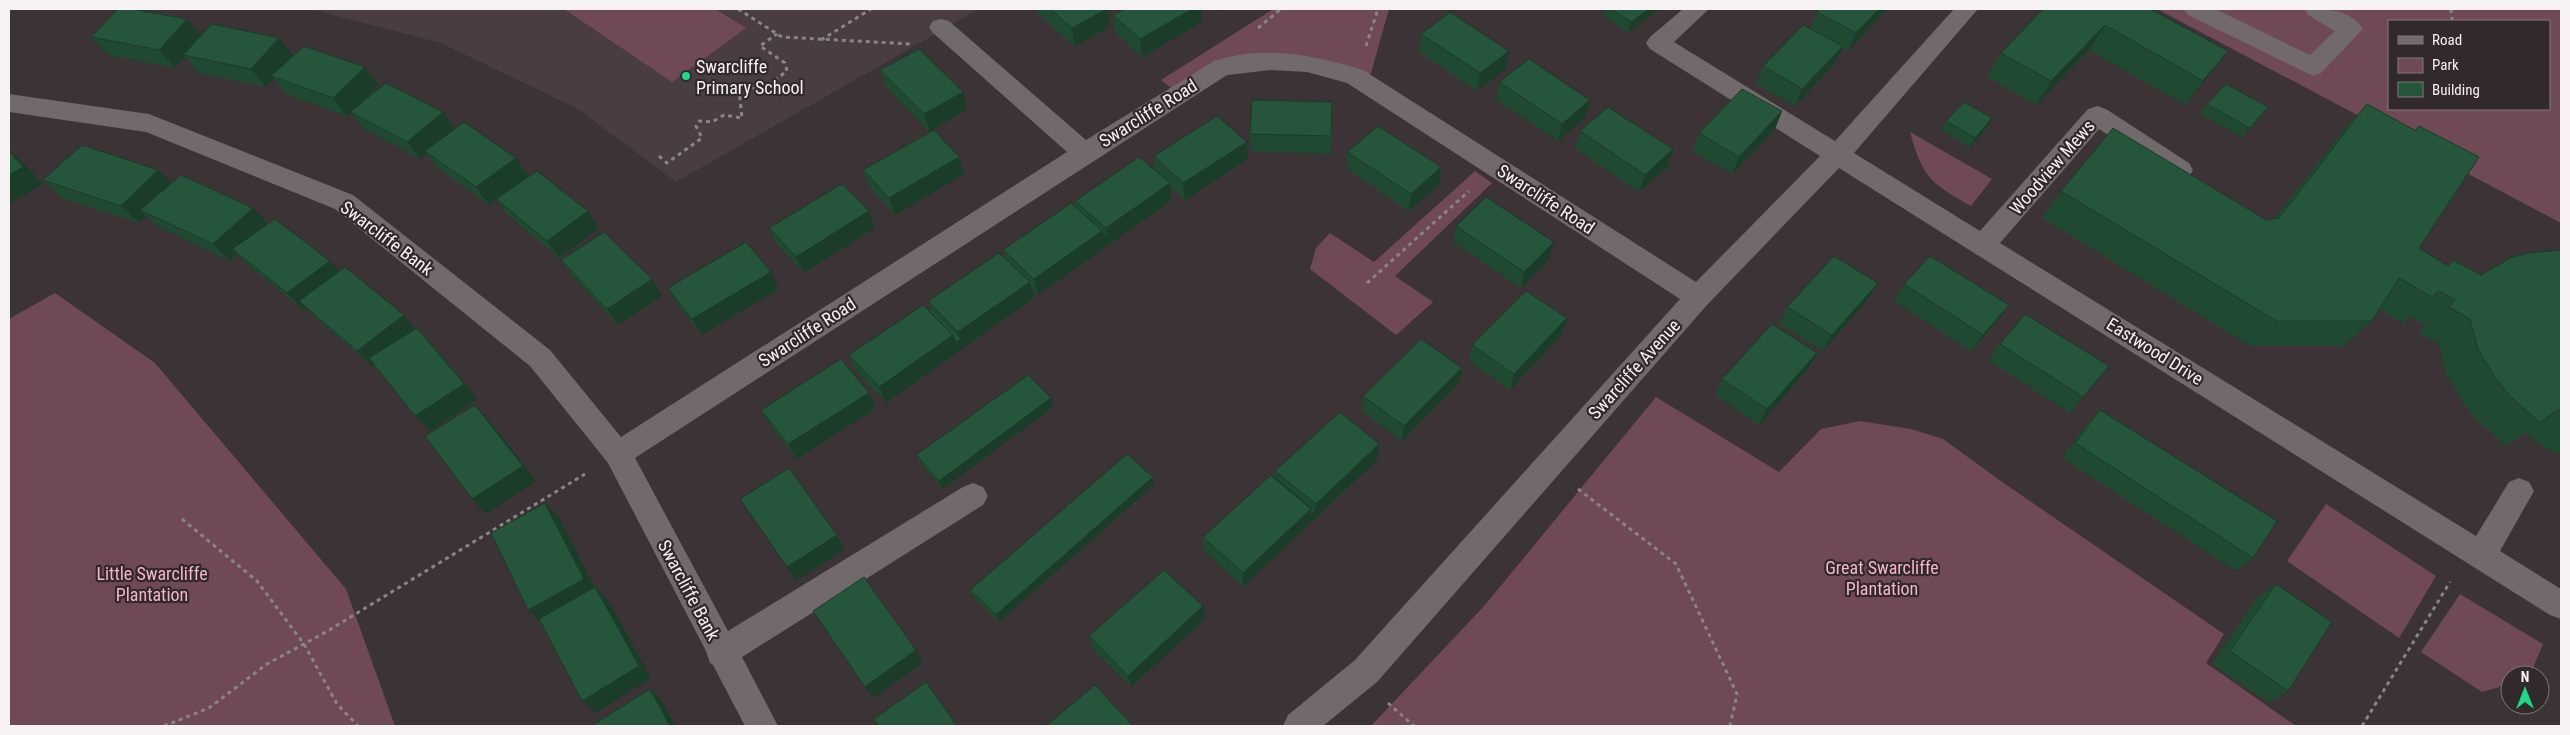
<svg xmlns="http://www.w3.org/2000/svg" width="2570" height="735" font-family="'Roboto Condensed',sans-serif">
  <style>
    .built { fill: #4a3d41 }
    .green { fill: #6f4956; fill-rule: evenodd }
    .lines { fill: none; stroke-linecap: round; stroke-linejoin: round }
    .path { stroke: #8a8486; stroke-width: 3; stroke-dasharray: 4 4; stroke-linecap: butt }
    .minor { fill: #72696c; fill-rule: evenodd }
    .wall { fill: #204932 }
    .shaded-wall { fill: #1a3c29 }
    .building { fill: #25553a; stroke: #1a3c29 }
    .poi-dot { fill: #1ed888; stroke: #31292b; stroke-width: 2 }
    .labels { text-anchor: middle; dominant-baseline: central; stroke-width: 4.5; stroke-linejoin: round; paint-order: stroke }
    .poi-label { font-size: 18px; fill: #f6f1f3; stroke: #31292b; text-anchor: start }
    .street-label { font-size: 18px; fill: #f6f1f3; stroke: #31292b }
    .park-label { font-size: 18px; fill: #f6b5ca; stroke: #31292b }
  </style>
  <rect width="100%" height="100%" fill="#3b3336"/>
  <polygon class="built" points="310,9 979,9 676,182 578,109 441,43"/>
  <g class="green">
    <polygon points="564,9 715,9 746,28 672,82"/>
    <polygon points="1273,9 1389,9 1368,84 1307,63 1222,67 1179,94 1161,80"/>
    <path d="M2157,9H2561V223ZM2389,21H2549V109H2389Z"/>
    <path d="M1910,132L1992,179L1971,206C1930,183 1923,178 1910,132Z"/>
    <polygon points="1475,171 1492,183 1395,276 1433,302 1396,335 1310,269 1316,248 1330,233 1374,262"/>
    <polygon points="55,293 155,363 346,589 395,726 9,726 9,319"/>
    <polygon points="1656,397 1779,472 1821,429 1860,421 1911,429 1943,439 2005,484 2224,634 2206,663 2296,726 1371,726 1485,605"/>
    <polygon points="2326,504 2436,576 2399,638 2287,561"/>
    <polygon points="2460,594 2543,644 2533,668 2527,675 2510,675 2510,684 2482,692 2421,652"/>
  </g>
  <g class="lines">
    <g class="path">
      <polyline points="738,9 782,37 911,44"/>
      <polyline points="2451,9 2452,21"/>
      <polyline points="1258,28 1281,9"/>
      <polyline points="821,40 871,9"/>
      <polyline points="1366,46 1378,9"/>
      <polyline points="659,156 667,163 702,138 696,126 699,121 712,122 724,115 742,118 739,90 766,87 787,71 785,63 760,46 777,34"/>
      <polyline points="1367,283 1469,191"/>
      <polyline points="1578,489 1676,564 1737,694 1730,726"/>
      <polyline points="182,519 257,581 304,644 337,704 358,726"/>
      <polyline points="1388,703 1414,726"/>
      <polyline points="164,726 209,708 267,664 326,632 585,474"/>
      <polyline points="2362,726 2450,582"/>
    </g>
    <g class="minor">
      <path d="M1683,9H1709L1674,42L1835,141L1954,9H1978L1854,153L1980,231L2088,109L2097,106L2106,109L2189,163L2193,170L2189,177L2180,180L2171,177L2099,129L2000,243L2476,536L2509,482L2519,478L2529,482L2534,491L2500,551L2561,589V619L2550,615L1839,168L1707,305L1377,682L1323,726H1283L1288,715L1355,660L1680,299L1347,83L1307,72L1271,70L1227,75L635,458L728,631L963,487L973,483L983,487L988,496L983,505L742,657L778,726H745L713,665L710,663L706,651L608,463L530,366L335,209L146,132L9,112V94L149,114L353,195L550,350L621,437L1067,152L933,33L929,27L933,21L941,19L949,21L1086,140L1214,61C1265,45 1314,55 1363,70L1696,282L1820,156L1650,49L1646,43L1650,37Z"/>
      <path d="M2184,9H2215L2310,55L2335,31L2308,15L2305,9C2325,9 2351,9 2363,29L2321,73L2313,76L2188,15Z"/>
    </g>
  </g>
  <g class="wall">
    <polygon points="1033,9 1108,9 1110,26 1075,47"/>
    <polygon points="1125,9 1201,9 1202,22 1142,57 1116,34 1113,15"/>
    <polygon points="1605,9 1660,9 1628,32 1603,15"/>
    <polygon points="1820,9 1886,9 1885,11 1848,51 1842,48 1834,64 1795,106 1756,84 1763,66 1810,29 1817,12"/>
    <polygon points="2043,9 2228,51 2185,105 2089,50 2036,105 1987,77 2001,53"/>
    <polygon points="187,19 201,36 279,38 293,56 365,67 379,85 355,108 443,112 455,129 516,158 528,176 489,205 438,168 427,154 420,159 364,129 351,112 347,116 286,94 274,79 266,87 199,73 185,57 175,68 108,55 91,37"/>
    <polygon points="1421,34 1506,69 1477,91 1419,52"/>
    <polygon points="880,70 967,109 930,132 886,88"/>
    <polygon points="1499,82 1586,117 1558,141 1496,100"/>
    <polygon points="1332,102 1331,154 1251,151 1250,134"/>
    <polygon points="2207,104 2268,107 2242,137 2200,114"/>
    <polygon points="2367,104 2415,130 2419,126 2419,248 2447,265 2453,260 2481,275 2561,250 2561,455 2546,448 2525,433 2506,446 2476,419 2462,401 2446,374 2439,344 2419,333 2425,325 2410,317 2403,323 2379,309 2372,321 2344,346 2250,346 2042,218 2061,191 2266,220 2274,219 2342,132"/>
    <polygon points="1782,111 1775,129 1732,174 1692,151 1699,133"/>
    <polygon points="1946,121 1987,128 1969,147 1941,130"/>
    <polygon points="1580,131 1673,149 1667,167 1639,192 1575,148"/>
    <polygon points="1247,142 1248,159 1185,200 1171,187 1172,200 1038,295 1031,289 1034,298 886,403 856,371 849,355 929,310 931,309 928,301 1006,259 1003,250 1076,209 1075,201 1155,170 1154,156"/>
    <polygon points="1347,152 1441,167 1439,185 1409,211 1347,169"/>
    <polygon points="959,157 964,174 895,215 869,187 863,170"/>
    <polygon points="158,170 171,183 253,208 268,224 330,261 339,271 404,315 416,329 432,344 478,399 430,431 374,365 373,367 315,317 306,308 303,310 249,266 237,254 230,261 158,227 146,216 139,223 62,198 43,180"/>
    <polygon points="496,199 599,228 559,258 509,216"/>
    <polygon points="1456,226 1549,259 1521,288 1453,242"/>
    <polygon points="769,228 875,228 804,273 778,245"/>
    <polygon points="561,260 662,296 618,325 572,276"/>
    <polygon points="771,272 779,289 702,335 678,305 668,288"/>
    <polygon points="1904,284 2009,305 1997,321 1971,351 1894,301"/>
    <polygon points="1868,299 1823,351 1779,324 1787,307"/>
    <polygon points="1567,318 1562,334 1510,390 1469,361 1472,345"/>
    <polygon points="2000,344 2083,397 2070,413 1988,360"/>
    <polygon points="1462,368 1459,383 1402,441 1362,411 1363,396"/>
    <polygon points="1808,369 1759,425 1715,395 1722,379"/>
    <polygon points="1051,398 1053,407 943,489 920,463 916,455"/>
    <polygon points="876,408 797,459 770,425 761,410"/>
    <polygon points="2100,410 2253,558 2236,571 2062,458 2086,425"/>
    <polygon points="1378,459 1243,587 1204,551 1203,537 1275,478 1275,471"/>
    <polygon points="1154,485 999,622 973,597 970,590"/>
    <polygon points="2276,584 2288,691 2269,703 2212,664 2257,597"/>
    <polygon points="1203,606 1205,619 1131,687 1093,649 1089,636"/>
  </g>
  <g class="shaded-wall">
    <polygon points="1106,9 1108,9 1110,26 1075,47 1072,28"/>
    <polygon points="1192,9 1201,9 1202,22 1142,57 1140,39"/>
    <polygon points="1218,9 1224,9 1219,12"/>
    <polygon points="1649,9 1660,9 1628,32 1631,22"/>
    <polygon points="1879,9 1886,9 1885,11 1848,51 1856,33"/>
    <polygon points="187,19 203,37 183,55 185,57 175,68 159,50"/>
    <polygon points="2105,25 2089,50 2036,105 2051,81"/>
    <polygon points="279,38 294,56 271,76 274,79 266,87 251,69"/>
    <polygon points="1843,46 1834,64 1795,106 1802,89"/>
    <polygon points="1509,51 1506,69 1477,91 1480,73"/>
    <polygon points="2228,51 2209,75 2185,105 2203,81"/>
    <polygon points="365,67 379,85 347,116 333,98"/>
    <polygon points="963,92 967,109 930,132 924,114"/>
    <polygon points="1590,100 1586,117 1558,141 1562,124"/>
    <polygon points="1782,111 1775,129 1732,174 1739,157"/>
    <polygon points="443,112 456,129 425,151 427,154 420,159 407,142"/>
    <polygon points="1992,118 1987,128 1969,147 1975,138"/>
    <polygon points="1247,142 1248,159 1185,200 1183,183"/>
    <polygon points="1673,149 1667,167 1639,192 1645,175"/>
    <polygon points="9,150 22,162 43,184 9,204"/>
    <polygon points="959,157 964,174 895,215 889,198"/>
    <polygon points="516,158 528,176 489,205 476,187"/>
    <polygon points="1441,167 1439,185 1409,211 1411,194"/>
    <polygon points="158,170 176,187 140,210 146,216 139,223 121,206"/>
    <polygon points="1170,183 1172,200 1038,295 1034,279 1102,231 1107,236 1106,228"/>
    <polygon points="253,208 269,225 232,249 237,254 230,261 213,244"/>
    <polygon points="588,211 599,228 559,258 547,241"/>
    <polygon points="869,211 875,228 804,273 796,257"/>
    <polygon points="1554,242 1549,259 1521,288 1524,272"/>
    <polygon points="330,261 345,278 299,301 306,308 303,310 287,293"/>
    <polygon points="771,272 779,289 702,335 692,319"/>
    <polygon points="652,279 662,296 618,325 607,309"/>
    <polygon points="1030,282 1034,298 886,403 879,387 953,335 961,339 958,332"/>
    <polygon points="1878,283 1868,299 1823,351 1832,335"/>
    <polygon points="2009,305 1997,321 1971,351 1983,335"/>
    <polygon points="404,315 418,332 373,367 357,351"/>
    <polygon points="1567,318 1562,334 1510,390 1514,374"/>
    <polygon points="417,328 478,399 430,431 415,416"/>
    <polygon points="1817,353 1808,369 1759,425 1767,409"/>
    <polygon points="1462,368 1459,383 1402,441 1404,426"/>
    <polygon points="869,393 876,408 797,459 788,444"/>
    <polygon points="1051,398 1053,407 943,489 939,481"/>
    <polygon points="475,405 489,420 536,481 486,514 472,499"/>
    <polygon points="1379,444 1378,459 1243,587 1243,573 1311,509 1315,511 1316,504"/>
    <polygon points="1153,477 1154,485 999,622 996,615"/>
    <polygon points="545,503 559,517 597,592 542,623 528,610"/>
    <polygon points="837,535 845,549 796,581 787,567"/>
    <polygon points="595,587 608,600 651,678 596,713 582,701"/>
    <polygon points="1203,606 1205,619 1131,687 1128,676"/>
    <polygon points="916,650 923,663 873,698 865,687"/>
    <polygon points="650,689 662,701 676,726 670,726"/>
  </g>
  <g class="building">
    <polygon points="118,9 131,9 187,19 159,50 91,37"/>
    <polygon points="1050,9 1106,9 1072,28"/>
    <polygon points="1125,9 1192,9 1140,39 1113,15"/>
    <polygon points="1611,9 1649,9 1631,22"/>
    <polygon points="1820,9 1879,9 1856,33 1817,12"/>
    <polygon points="2043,9 2150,9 2228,51 2203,81 2105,25 2051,81 2001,53"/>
    <polygon points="1450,12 1509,51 1480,73 1421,34"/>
    <polygon points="212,24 279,38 251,69 183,55"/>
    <polygon points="1803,25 1843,46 1802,89 1763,66"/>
    <polygon points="304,46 365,67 333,98 271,76"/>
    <polygon points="919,49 963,92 924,114 880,70"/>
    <polygon points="1529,59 1590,100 1562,124 1499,82"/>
    <polygon points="386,83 443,112 407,142 350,112"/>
    <polygon points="2226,84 2268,107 2250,128 2207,104"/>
    <polygon points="1742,89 1782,111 1739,157 1699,133"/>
    <polygon points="1252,100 1332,102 1331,136 1250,134"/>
    <polygon points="1964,102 1992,118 1975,138 1946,121"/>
    <polygon points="2367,104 2416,131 2419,126 2479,157 2419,248 2448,266 2453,260 2481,275 2510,258 2528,253 2561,250 2561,411 2558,409 2540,423 2509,395 2494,376 2478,349 2470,319 2449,307 2455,300 2439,291 2432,297 2399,278 2372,321 2276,321 2061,191 2113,128 2266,220 2279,218"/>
    <polygon points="1608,107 1673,149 1645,175 1580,131"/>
    <polygon points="1217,116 1247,142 1183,183 1154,156"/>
    <polygon points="464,122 516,158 476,187 425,151"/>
    <polygon points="1378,126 1441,167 1411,194 1347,152"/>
    <polygon points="934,130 959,157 889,198 863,170"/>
    <polygon points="82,145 158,170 121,206 43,180"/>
    <polygon points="9,151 23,167 9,175"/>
    <polygon points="1139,157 1170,183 1106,228 1075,201"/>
    <polygon points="537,171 588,211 547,241 496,199"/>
    <polygon points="181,175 253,208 213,244 140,210"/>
    <polygon points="842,184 869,211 796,257 769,228"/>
    <polygon points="1486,197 1554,242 1524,272 1456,226"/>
    <polygon points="1071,203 1102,231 1034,279 1003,250"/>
    <polygon points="275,219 330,261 287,293 232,249"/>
    <polygon points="604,232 652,279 607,309 561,260"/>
    <polygon points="746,242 771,272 692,319 668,288"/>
    <polygon points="999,253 1030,282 958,332 928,301"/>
    <polygon points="1834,256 1878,283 1832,335 1787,307"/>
    <polygon points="1930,256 2009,305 1983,335 1904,284"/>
    <polygon points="345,267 404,315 357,351 299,301"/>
    <polygon points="1526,291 1567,318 1514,374 1472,345"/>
    <polygon points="923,305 953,335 879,387 849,355"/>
    <polygon points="931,309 961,339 956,342 953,335 929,310"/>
    <polygon points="2025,314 2109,366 2083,397 2000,344"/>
    <polygon points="1772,324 1817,353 1767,409 1722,379"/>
    <polygon points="417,328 464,384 415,416 369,358"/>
    <polygon points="1421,339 1462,368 1404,426 1363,396"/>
    <polygon points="841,359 869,393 788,444 761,410"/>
    <polygon points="1028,375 1051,398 939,481 916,455"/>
    <polygon points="475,405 523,466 472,499 425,436"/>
    <polygon points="2100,410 2277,521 2253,558 2075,443"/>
    <polygon points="1340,412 1379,444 1316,504 1275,471"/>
    <polygon points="1127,454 1153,477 996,615 970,590"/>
    <polygon points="789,468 837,535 787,567 740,499"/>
    <polygon points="1271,475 1311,509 1243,573 1203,537"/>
    <polygon points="1275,478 1315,511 1311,515 1311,509 1275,479"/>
    <polygon points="545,503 584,579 528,610 491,533"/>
    <polygon points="1164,570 1203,606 1128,676 1089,636"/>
    <polygon points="864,577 916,650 865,687 813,611"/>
    <polygon points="2276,584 2332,622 2288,691 2230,651"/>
    <polygon points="595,587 639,666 582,701 539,619"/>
    <polygon points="926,682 957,726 879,726 874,719"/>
    <polygon points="1095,685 1133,726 1046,726"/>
    <polygon points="650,689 670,726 594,726 593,725"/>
  </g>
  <circle class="poi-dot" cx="686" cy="76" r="5"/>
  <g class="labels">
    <g class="poi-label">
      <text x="696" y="66">Swarcliffe<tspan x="696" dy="21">Primary School</tspan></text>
    </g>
    <g class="street-label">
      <text transform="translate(1148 113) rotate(-32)">Swarcliffe Road</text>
      <text transform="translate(2052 167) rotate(-49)">Woodview Mews</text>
      <text transform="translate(1546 199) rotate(33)">Swarcliffe Road</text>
      <text transform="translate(387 238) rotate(37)">Swarcliffe Bank</text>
      <text transform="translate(807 332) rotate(-33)">Swarcliffe Road</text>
      <text transform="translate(2155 351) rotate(32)">Eastwood Drive</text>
      <text transform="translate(1634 369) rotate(-48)">Swarcliffe Avenue</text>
      <text transform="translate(689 590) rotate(62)">Swarcliffe Bank</text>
    </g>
    <g class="park-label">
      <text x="1882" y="567">Great Swarcliffe<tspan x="1882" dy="21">Plantation</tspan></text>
      <text x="152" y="573">Little Swarcliffe<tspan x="152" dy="21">Plantation</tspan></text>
    </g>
  </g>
  <rect width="2570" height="735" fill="none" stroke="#f6f1f3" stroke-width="20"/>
  <rect x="2388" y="20" width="162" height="90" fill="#31292b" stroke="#80797b"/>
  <rect x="2398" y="36" width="25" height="8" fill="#72696c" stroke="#80797b"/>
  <text x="2432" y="45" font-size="15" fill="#f6f1f3">Road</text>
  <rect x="2398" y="58" width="25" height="15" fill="#6f4956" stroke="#80797b"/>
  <text x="2432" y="70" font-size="15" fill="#f6f1f3">Park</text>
  <rect x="2398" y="82" width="25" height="15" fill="#25553a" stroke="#80797b"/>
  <text x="2432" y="95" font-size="15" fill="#f6f1f3">Building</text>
  <g transform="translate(2525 690)"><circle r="24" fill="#31292b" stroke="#80797b"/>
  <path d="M0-4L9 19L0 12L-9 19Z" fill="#1ed888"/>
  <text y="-8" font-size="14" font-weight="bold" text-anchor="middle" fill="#f6f1f3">N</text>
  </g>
</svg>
